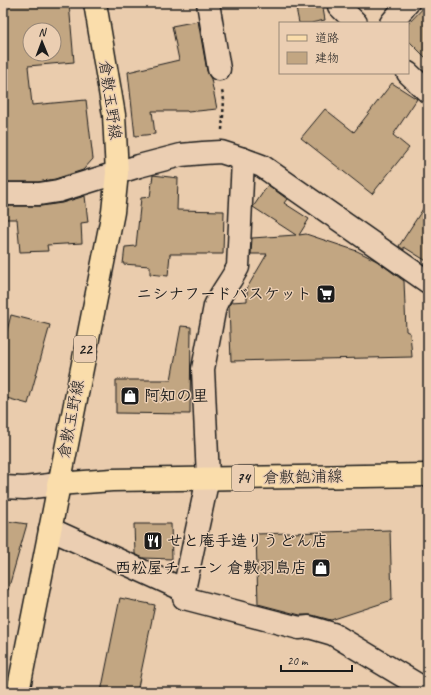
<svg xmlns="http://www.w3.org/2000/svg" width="431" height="695" font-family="Caveat,'Klee One',sans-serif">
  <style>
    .building { fill: #c2a682; stroke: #1c1c1c; fill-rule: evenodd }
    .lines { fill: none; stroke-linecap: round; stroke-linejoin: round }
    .street-casing { stroke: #1c1c1c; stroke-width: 25 }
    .primary-casing { stroke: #1c1c1c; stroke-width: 25 }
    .path { stroke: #1c1c1c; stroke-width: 2.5; stroke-dasharray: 3 3; stroke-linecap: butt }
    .street { stroke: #ebceb2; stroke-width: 22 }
    .primary { stroke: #faddab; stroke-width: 22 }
    .labels { text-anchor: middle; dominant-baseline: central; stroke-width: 3; stroke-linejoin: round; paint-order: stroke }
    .shield { fill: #ebceb2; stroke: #5a5149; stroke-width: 1 }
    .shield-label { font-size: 15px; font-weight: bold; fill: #1c1c1c }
    .street-label { font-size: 16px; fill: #1c1c1c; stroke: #ebceb2 }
    .poi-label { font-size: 16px; font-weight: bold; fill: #1c1c1c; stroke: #ebceb2; text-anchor: end }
  </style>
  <rect width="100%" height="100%" fill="#eaccad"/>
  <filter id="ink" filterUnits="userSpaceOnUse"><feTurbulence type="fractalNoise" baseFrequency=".025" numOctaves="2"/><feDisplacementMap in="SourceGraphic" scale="8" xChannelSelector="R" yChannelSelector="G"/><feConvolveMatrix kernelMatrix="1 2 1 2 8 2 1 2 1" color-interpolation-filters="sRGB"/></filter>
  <g filter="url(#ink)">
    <g class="building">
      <path d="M3,3H69L74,62L28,66L32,105L86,100L93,159L83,170L55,179L38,182H3ZM30,30H54V54H30Z"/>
      <polygon points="295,3 322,3 325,20 311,23 299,23"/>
      <polygon points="428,3 428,60 408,40 408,24"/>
      <polygon points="198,21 207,71 211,79 217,109 188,112 187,111 152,111 155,134 135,136 128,72 179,60 172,26"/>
      <polygon points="392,83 417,99 393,135 409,148 372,194 301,138 325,109 354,132"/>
      <polygon points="153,175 178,178 177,210 224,211 223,254 170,254 168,276 150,274 150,266 123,264 125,247 136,246 141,198 150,197"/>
      <polygon points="268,185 287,199 284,203 309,219 299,235 306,234 357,251 377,261 404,281 406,331 410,333 412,357 231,361 229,306 231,302 247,301 247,288 267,254 251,254 252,238 296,235 253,207"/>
      <polygon points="85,196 88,222 81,223 82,243 47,245 48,251 20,252 17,219 3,219 3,206 41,206 62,203"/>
      <polygon points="428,201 428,262 404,247 404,250 399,246"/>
      <polygon points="11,315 50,325 28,404 3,397 3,346"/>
      <polygon points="181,326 191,327 190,414 116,413 116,380 171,380"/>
      <polygon points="7,521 27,524 8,590 3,589 3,532"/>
      <polygon points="134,524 171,524 172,559 143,558 135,554"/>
      <polygon points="390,530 392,600 331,620 312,615 300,615 258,604 256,534"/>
      <polygon points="120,598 155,605 137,692 101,692"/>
    </g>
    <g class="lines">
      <g class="street-casing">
        <g id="street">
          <polyline points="208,3 219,69"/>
          <polyline points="339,3 339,6 356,23"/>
          <polyline points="391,23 408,3"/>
          <polyline points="408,73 428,92"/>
          <polyline points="3,194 39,194 58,191 139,166 181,155 203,153 221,152 243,159 262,166 428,282"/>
          <polyline points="3,487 24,488 58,484"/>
          <path d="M50,529L184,590L208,478L203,369L215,306C221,292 231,281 238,267L243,159"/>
          <polyline points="184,590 184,598 299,628 309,627 333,634 428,691"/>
        </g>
      </g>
      <g class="primary-casing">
        <g id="primary">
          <polyline points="58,484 112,480 428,475"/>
          <polyline points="18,692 113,212 117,173 114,115 95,3"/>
        </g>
      </g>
      <polyline class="path" points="222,130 224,100 222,91"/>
      <use href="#street" class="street"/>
      <use href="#primary" class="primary"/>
    </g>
  </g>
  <defs>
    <g id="supermarket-square" transform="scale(1)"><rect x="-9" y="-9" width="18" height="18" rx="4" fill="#1c1c1c" stroke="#ebceb2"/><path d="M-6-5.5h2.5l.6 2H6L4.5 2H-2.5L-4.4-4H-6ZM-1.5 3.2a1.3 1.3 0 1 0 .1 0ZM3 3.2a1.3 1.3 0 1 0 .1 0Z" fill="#fff"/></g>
    <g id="shop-square" transform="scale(1)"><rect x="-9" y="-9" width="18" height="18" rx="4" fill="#1c1c1c" stroke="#ebceb2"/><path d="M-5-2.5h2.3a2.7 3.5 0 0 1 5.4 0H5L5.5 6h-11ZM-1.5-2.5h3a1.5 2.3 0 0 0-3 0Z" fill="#fff"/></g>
    <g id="restaurant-square" transform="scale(1)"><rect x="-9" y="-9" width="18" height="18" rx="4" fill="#1c1c1c" stroke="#ebceb2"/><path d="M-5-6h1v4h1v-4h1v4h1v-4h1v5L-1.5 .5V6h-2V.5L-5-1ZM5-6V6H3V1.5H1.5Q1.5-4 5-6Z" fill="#fff"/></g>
  </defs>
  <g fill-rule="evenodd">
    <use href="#supermarket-square" x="326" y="294"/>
    <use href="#shop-square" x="130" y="396"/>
    <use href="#restaurant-square" x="153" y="541"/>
    <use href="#shop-square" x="321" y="568"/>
  </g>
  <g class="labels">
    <g class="shield">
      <rect x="74" y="336" width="22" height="26" rx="3"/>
      <rect x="232" y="465" width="22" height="26" rx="3"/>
    </g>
    <g class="shield-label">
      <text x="85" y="349">22</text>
      <text x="243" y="478">74</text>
    </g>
    <g class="street-label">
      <text transform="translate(110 100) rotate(82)">倉敷玉野線</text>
      <text transform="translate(71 419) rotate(-79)">倉敷玉野線</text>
      <text transform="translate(303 477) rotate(-1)">倉敷飽浦線</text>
    </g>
    <g class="poi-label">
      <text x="312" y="294">ニシナフードバスケット</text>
      <text x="144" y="396" text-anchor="start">阿知の里</text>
      <text x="167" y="541" text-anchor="start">せと庵手造りうどん店</text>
      <text x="307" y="568">西松屋チェーン 倉敷羽島店</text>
    </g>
  </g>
  <rect width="431" height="695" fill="none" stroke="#ebceb2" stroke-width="16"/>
  <rect x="8" y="8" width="415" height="679" fill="none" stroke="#1c1c1c" stroke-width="1.5" filter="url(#ink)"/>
  <rect x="279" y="22" width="130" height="52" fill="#ebceb2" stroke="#988776"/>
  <rect x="287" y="35" width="20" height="6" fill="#faddab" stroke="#988776"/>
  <text x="315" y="42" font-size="12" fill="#1c1c1c">道路</text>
  <rect x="287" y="52" width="20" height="12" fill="#c2a682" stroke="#988776"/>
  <text x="315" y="62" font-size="12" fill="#1c1c1c">建物</text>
  <g transform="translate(42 42) rotate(359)"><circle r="19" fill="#ebceb2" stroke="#988776"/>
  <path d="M0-3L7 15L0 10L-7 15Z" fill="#1c1c1c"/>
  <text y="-6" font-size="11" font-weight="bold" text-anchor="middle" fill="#1c1c1c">N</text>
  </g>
  <path d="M281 665v6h71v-6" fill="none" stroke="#1c1c1c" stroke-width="2"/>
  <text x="287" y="665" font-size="12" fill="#1c1c1c" stroke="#ebceb2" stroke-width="3" paint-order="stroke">20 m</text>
</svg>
